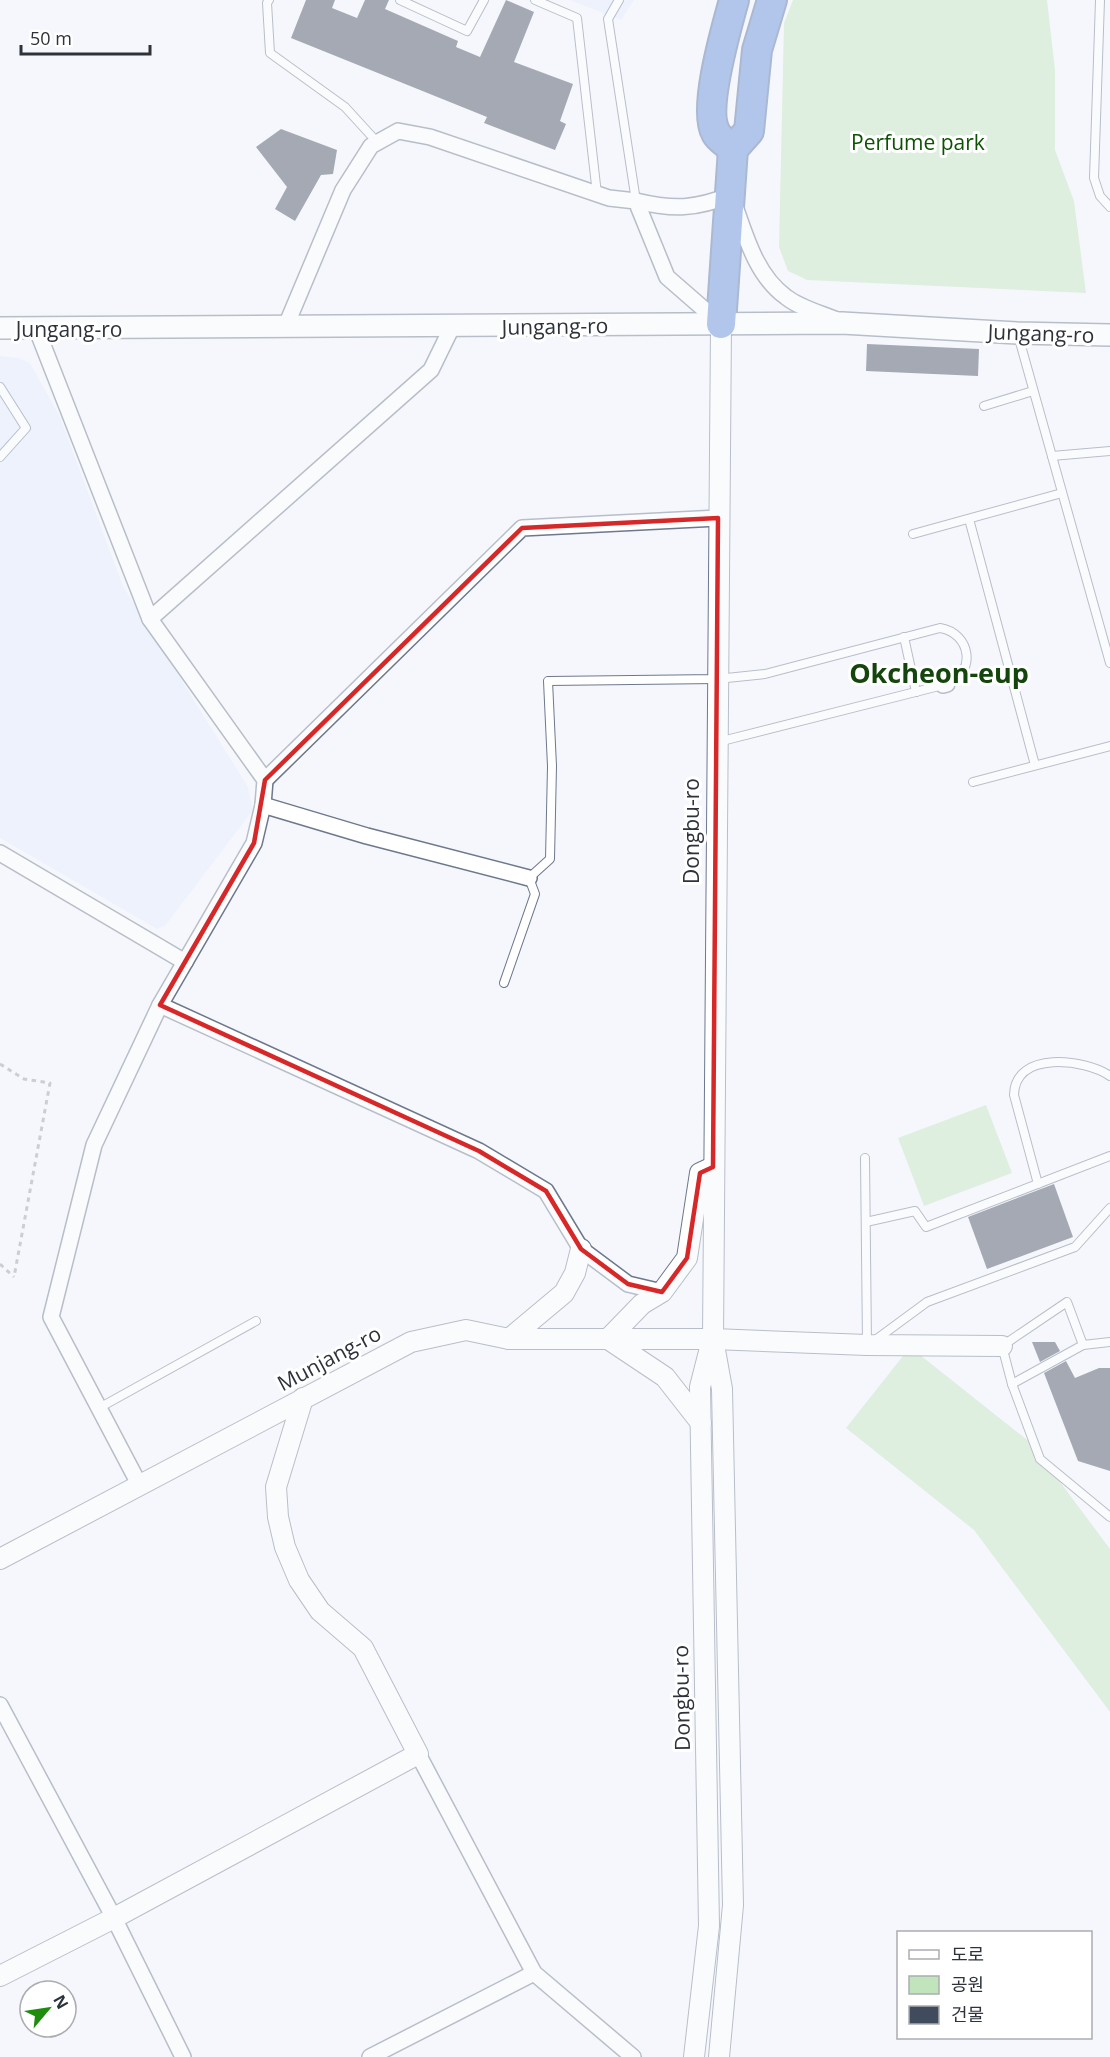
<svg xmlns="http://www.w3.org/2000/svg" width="1110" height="2057" font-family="'Open Sans','Noto Sans KR',sans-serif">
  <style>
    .built { fill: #e2ecff }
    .green { fill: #c1e4bc }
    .building { fill: #404b5e }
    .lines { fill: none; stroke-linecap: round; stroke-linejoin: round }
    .service-casing { stroke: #6d788d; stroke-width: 10 }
    .minor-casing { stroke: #6d788d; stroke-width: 18 }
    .tertiary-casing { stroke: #6d788d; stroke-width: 22 }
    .secondary-casing { stroke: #6d788d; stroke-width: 24 }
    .motorway-casing { stroke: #4f6ba0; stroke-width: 32 }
    .path { stroke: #989ca2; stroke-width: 3; stroke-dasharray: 4.5 4.5; stroke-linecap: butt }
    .service { stroke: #fff; stroke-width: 8 }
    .minor { stroke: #fff; stroke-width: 15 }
    .tertiary { stroke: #fff; stroke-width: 20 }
    .secondary { stroke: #fff; stroke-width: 21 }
    .motorway { stroke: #6189d7; stroke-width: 28 }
    .marked { fill: none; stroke: #d62828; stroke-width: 4.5; stroke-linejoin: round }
    .labels { text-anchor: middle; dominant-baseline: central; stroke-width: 6; stroke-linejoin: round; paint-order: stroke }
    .park-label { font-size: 21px; fill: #0c5202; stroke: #fff }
    .street-label { font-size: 21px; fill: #2d323b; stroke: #fff }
    .district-label { font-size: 27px; font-weight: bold; fill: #14450d; stroke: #fff }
  </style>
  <rect width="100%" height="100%" fill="#f5f7fc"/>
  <g class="built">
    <polygon points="569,0 634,0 621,20"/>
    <polygon points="0,356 19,358 30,363 60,417 123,586 248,787 253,810 165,926 157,929 0,838"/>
  </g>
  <g class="green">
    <polygon points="793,0 1047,0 1055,70 1055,150 1074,201 1086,293 807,280 788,271 779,247 784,23"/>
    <polygon points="986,1105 1012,1173 924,1206 898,1138"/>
    <polygon points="910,1347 1031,1443 1110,1549 1110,1712 974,1530 846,1428"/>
  </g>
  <g class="building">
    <polygon points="306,0 335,0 332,8 357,18 365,0 389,0 385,9 458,41 456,47 480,57 506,0 534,12 514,62 573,84 560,121 566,124 555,150 484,123 487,117 291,38"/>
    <polygon points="281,129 337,150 333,174 321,175 295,221 275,209 287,187 256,147"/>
    <polygon points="867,344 979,349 978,376 866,371"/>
    <polygon points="1054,1184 1073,1237 987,1269 968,1217"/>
    <polygon points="1032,1342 1055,1342 1060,1351 1040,1362"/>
    <polygon points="1066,1361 1075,1378 1099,1368 1110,1368 1110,1471 1078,1461 1044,1373"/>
  </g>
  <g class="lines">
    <g class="service-casing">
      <g id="service">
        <polyline points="269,0 267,3 270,53 345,107 377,142"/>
        <polyline points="400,0 467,31 484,0"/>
        <polyline points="535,0 577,18 597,194"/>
        <polyline points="619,0 608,19 636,201"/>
        <polyline points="1100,0 1094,178 1100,196 1110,207"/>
        <polyline points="1018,335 1110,663"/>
        <polyline points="0,387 26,428 0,457"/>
        <polyline points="984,406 1033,391"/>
        <polyline points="1052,456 1110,451"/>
        <polyline points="969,519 1035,765"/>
        <polyline points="913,534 1062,493"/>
        <polyline points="904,637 916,692"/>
        <polyline points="718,742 943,685"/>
        <polyline points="973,782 1110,746"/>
        <path d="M504,983L535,894L529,878L550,859L552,766L548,681L717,679L765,674L940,628C971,633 977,673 947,684"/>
        <polyline points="865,1158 867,1344"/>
        <path d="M1038,1184L1014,1095C1015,1050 1085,1059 1110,1076"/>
        <polyline points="866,1222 915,1211 926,1227 1110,1156"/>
        <polyline points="874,1341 927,1302 1075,1247 1110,1208"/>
        <polyline points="1110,1342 1083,1345 1067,1302 1002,1346 1012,1384 1040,1459 1110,1517"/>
        <polyline points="1012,1384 1083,1345"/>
        <polyline points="99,1408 256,1321"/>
      </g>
    </g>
    <g class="minor-casing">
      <g id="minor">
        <path d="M636,201C674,210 695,209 731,195C744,230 754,274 786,297C800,308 820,313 837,320"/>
        <polyline points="285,328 343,190 371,146 398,131 430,137 609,198 636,201 667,277 721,324"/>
        <polyline points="37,330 150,619 265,780 263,805 254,843 160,1005 94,1145 51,1317 139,1484"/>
        <polyline points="150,619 431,370 452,327"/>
        <polyline points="943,685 947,684"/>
        <polyline points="265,780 522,528 718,518"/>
        <polyline points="263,805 367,836 529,878"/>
        <polyline points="0,853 185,962"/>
        <polyline points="160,1005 479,1151 546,1191 581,1249 628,1284 662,1292"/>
        <polyline points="0,1705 114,1918 183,2057"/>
        <polyline points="418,1754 534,1973 633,2057"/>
        <polyline points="370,2057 534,1973"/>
      </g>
    </g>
    <g class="tertiary-casing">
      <g id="tertiary">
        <polyline points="509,1339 564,1293 575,1273 581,1249"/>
        <polyline points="608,1339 642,1304 662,1292 687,1258 700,1173 713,1167"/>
        <polyline points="608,1339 665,1377 701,1423"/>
        <polyline points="0,1559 411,1342 466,1330 509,1339 713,1339 867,1345 1002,1346"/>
        <polyline points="0,1976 114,1918 418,1754 363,1648 320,1611 299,1580 285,1547 278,1517 276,1487 303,1398"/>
        <polyline points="694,2057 709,1926 700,1387 711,1344"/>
        <polyline points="719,2057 733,1905 722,1389 713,1339 721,324"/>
      </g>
    </g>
    <g class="secondary-casing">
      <polyline id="secondary" points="0,328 842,323 1017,333 1110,335"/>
    </g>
    <g class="motorway-casing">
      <g id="motorway">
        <path d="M733,149C728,144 719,139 716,133C702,110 727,26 734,0"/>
        <polyline points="721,324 733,149 749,131 757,50 772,0"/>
      </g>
    </g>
    <g class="path">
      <polyline points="0,1064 24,1079 50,1083 14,1277"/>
      <polyline points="0,1264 14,1277"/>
    </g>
    <use href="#service" class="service"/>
    <use href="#minor" class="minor"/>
    <use href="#tertiary" class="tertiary"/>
    <use href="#secondary" class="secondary"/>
    <use href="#motorway" class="motorway"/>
  </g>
  <path d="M0 0H1110V2057H0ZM718,518L713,1167L700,1173L687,1258L662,1292L628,1284L581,1249L546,1191L479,1151L160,1005L254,843L265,780L522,528Z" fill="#f5f7fc" fill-opacity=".55" fill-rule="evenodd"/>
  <path class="marked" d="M718,518L713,1167L700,1173L687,1258L662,1292L628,1284L581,1249L546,1191L479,1151L160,1005L254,843L265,780L522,528Z"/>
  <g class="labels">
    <g class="park-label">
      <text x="918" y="142">Perfume park</text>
    </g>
    <g class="street-label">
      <text transform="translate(555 326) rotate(-1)">Jungang-ro</text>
      <text x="69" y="329">Jungang-ro</text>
      <text transform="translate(1041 333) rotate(2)">Jungang-ro</text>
      <text transform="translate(691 831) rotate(-90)">Dongbu-ro</text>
      <text transform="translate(329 1358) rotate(-28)">Munjang-ro</text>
      <text transform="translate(681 1698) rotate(-91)">Dongbu-ro</text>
    </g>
    <g class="district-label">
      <text x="939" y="672">Okcheon-eup</text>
    </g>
  </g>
  <rect x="897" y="1931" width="195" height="108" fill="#ffffff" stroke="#abadb1" stroke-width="1.5"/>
  <rect x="909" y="1950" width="30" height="9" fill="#ffffff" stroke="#abadb1" stroke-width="1.5"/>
  <text x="951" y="1961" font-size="18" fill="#2d323b">도로</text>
  <rect x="909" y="1976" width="30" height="18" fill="#c1e4bc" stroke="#abadb1" stroke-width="1.5"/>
  <text x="951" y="1991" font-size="18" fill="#2d323b">공원</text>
  <rect x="909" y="2006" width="30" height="18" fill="#404b5e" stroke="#abadb1" stroke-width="1.5"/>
  <text x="951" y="2021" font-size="18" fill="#2d323b">건물</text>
  <g transform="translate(48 2009) rotate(61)"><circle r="28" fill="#ffffff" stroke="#abadb1" stroke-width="1.5"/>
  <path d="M0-4.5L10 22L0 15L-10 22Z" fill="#208c0d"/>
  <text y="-9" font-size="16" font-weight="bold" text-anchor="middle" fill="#2d323b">N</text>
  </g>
  <path d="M21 45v9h129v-9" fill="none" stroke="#2d323b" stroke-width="3"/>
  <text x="30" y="45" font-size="18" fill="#2d323b" stroke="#ffffff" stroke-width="4.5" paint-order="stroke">50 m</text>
</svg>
